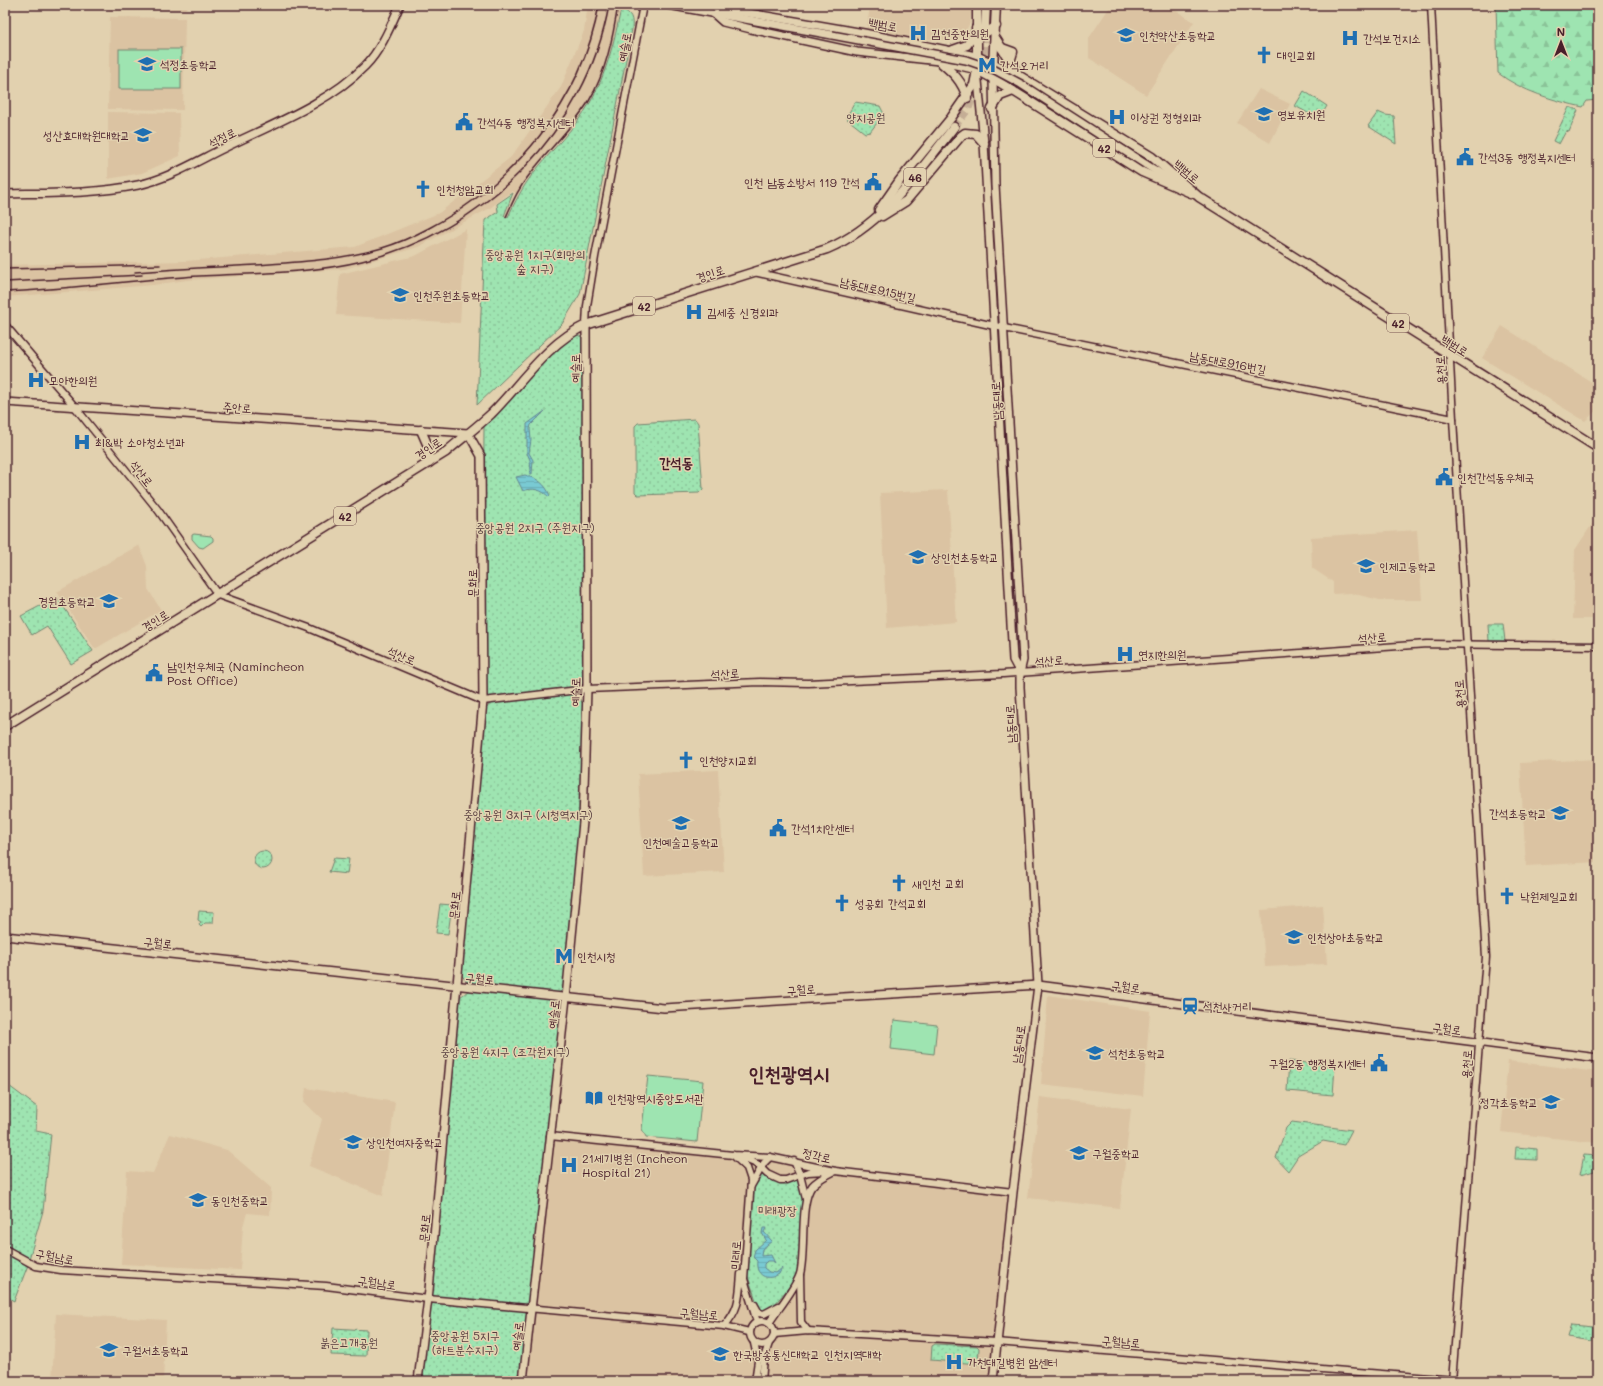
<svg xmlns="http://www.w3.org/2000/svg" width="1603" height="1386" font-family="Mali,'Poor Story',sans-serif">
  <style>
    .built { fill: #dbc3a2 }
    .grass { fill: #9ee4b1; stroke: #74826e }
    .forest { fill: url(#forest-firs); stroke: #74826e }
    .park { fill: url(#park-dots); stroke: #74826e }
    .water { fill: url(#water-rules); stroke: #668690 }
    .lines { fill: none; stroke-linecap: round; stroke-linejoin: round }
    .primary-tunnel { stroke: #c4ad95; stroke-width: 8; stroke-dasharray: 8 4; stroke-linecap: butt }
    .tertiary-casing { stroke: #4a1f2b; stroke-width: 9 }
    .secondary-casing { stroke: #4a1f2b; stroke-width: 10 }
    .primary-casing { stroke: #4a1f2b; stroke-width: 11 }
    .tertiary { stroke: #e2d1af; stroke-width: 6 }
    .secondary { stroke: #e2d1af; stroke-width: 7 }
    .primary { stroke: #e2d1af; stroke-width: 8 }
    .rail { stroke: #4a1f2b; stroke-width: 1.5 }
    .secondary-bridge-casing { stroke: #4a1f2b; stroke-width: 10; stroke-linecap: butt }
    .secondary-bridge { stroke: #e2d1af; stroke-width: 7 }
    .labels { text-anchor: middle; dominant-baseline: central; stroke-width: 3; stroke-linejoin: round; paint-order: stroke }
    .shield { fill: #e2d1af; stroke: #785453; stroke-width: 1 }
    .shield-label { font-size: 11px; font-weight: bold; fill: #4a1f2b }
    .street-label { font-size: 12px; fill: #4a1f2b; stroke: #e2d1af }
    .poi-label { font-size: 12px; fill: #4a1f2b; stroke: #e2d1af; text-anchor: start }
    .park-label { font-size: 12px; fill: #573d3f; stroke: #e2d1af }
    .quarter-label { font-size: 14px; font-weight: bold; fill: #4a1f2b; stroke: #e2d1af }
    .town-label { font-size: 20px; font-weight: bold; fill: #4a1f2b; stroke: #e2d1af }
  </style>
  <defs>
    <pattern id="forest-firs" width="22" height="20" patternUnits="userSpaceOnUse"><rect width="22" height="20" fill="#9ee4b1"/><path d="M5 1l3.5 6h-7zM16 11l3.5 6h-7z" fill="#8ac398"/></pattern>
    <pattern id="park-dots" width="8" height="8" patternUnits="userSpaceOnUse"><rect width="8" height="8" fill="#9ee4b1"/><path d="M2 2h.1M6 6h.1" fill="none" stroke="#8ac398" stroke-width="1.8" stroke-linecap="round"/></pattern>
    <pattern id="water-rules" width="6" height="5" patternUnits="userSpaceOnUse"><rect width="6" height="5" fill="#79cad3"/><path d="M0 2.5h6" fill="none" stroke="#6aadb5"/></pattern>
  </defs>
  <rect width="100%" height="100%" fill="#e2d1af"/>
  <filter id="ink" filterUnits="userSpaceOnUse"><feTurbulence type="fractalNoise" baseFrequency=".025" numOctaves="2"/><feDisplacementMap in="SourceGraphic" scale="8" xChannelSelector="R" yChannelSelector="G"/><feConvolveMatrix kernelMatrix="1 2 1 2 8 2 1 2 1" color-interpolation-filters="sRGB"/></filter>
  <g filter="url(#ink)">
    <g class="built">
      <polygon points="100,5 189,5 185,10 110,11"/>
      <polygon points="588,5 621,5 613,44 604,71 591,99 574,124 534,170 517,194 512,191 490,208 418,247 345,269 187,280 153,285 5,297 5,265 186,261 355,247 439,213 511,157 561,87 584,31"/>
      <polygon points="870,5 972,5 970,23 965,32 958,38 944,40 923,39 867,28"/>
      <polygon points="1111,5 1167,5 1194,22 1146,95 1089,58 1089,38"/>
      <polygon points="110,17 185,18 183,110 108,109"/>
      <polygon points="1259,89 1290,104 1270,143 1237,123"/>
      <polygon points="108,112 179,113 180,156 142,173 108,179"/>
      <polygon points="466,229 460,323 336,315 340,274 415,256"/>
      <polygon points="1502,326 1598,386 1598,409 1585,421 1482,358"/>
      <polygon points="948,490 956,622 887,628 880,493"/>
      <polygon points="1598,515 1598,619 1573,619 1575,550"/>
      <polygon points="1417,530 1422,600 1380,600 1350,593 1333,594 1333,582 1312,568 1311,537"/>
      <polygon points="139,545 147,566 148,589 161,610 95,649 57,592"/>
      <polygon points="1598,759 1598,862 1526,866 1520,763"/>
      <polygon points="718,770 724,872 644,876 638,774"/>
      <polygon points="1323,905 1327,964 1265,967 1261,910"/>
      <polygon points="1048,995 1150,1011 1143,1096 1041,1084"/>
      <polygon points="1508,1061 1598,1072 1598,1143 1501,1132"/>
      <polygon points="306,1088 395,1102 383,1196 309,1166 322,1119 304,1102"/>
      <polygon points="1040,1097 1131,1109 1120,1208 1028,1198"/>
      <polygon points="170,1134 227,1150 271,1188 270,1215 247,1213 243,1226 240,1270 121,1264 127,1171 153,1173"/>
      <polygon points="550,1136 770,1157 835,1171 1013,1192 989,1381 523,1381"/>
      <polygon points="56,1314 166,1320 163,1381 52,1381"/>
    </g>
    <g class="grass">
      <rect x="119" y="49" width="62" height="40"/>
      <polygon points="194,534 211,536 213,538 213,541 203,548 199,547 192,539 192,535"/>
      <polygon points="894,1020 937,1025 934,1054 891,1049"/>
      <polygon points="648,1076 703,1081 697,1142 646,1137 642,1129"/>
    </g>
    <path class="forest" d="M1496,5H1598V100L1587,101L1583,107C1555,101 1521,91 1498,73Z"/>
    <g class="park">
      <path d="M621,9C632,13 633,19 632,29L580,294L562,324L477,405L485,220L498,212L497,204L513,193L504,216L508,217C515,202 522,188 532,175C551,150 575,129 591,101C607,72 614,42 621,9Z"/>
      <polygon points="1304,91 1327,106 1319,119 1295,106"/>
      <polygon points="855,102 880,106 884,114 870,132 865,133 846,118"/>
      <polygon points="1569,107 1578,110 1569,132 1566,131 1559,144 1553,141"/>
      <polygon points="1378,112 1385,115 1394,116 1396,144 1368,126"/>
      <polygon points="567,334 576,334 583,338 587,680 573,691 586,707 583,811 567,987 554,996 566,998 523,1381 421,1381 430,1302 459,1303 435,1300 429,1290 456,1000 472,988 459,972 482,714 493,700 483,694 484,419"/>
      <polygon points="695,419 698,423 703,489 699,493 638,495 635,492 635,426 638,423"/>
      <polygon points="57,597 93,651 71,664 47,626 32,635 21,616"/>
      <polygon points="1488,624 1503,624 1505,641 1489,641"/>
      <circle cx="263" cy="860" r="9"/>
      <polygon points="334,858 349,859 347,874 329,872"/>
      <polygon points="440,904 452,905 448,934 436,933"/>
      <polygon points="199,911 214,912 213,923 205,923 201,927 199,925 201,922 198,920"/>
      <polygon points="1289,1061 1335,1066 1333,1095 1287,1091"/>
      <polygon points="5,1083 37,1107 36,1131 51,1134 43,1211 29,1259 5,1244"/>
      <polygon points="1292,1122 1352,1130 1344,1145 1323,1141 1298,1156 1288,1171 1276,1158 1286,1128"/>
      <polygon points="1516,1147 1537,1149 1537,1160 1515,1159"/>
      <polygon points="1584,1155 1598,1156 1598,1170 1580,1175"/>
      <polygon points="762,1167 780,1180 800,1175 806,1201 800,1274 770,1310 764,1311 759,1309 745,1268 751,1187"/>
      <polygon points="5,1253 28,1265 14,1301 5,1296"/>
      <polygon points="1571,1324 1593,1326 1592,1341 1567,1337"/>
      <polygon points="333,1328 367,1330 366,1356 331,1355"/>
      <polygon points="935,1344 977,1346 979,1348 978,1364 931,1360 932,1346"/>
    </g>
    <g class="water">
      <polygon points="545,411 531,425 530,429 531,440 529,453 533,460 532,474 529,473 531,471 530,460 527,453 527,424"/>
      <path d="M525,475C537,478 546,484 550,496L549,497C542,490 533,487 523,491L516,477Z"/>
      <path d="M763,1228H766L764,1232L772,1241L762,1249L761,1256L771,1255L775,1263L773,1261H767L764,1264V1268L769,1272L776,1273L782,1268L779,1274C767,1282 755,1275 757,1261L753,1257L755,1250L766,1240L762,1233Z"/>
    </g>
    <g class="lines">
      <g class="primary-tunnel">
        <polyline points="983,66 985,26"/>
        <polyline points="954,127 968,109 979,83"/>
      </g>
      <g class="tertiary-casing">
        <g id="tertiary">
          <polyline points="1431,5 1453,419 1486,957 1452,1381"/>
          <polyline points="754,272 999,327 1453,419"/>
          <polyline points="5,325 75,407 158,510 218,595 309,628 483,701 587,689 760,682 808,683 1003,674 1427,644 1598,646"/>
          <polyline points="586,325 587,306 595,257 643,5"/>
          <polyline points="550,1136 733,1155 770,1157 835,1171 1013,1192"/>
          <polyline points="733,1155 747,1168 751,1180 744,1279 757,1322"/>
          <polyline points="742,1158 757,1164 767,1174 780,1180 786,1180 808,1172 825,1171"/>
          <polyline points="794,1161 800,1175 806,1199"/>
          <polyline points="751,1186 764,1163 770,1157"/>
          <polyline points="5,1249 36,1266 61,1270 326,1286 428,1299 724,1326 749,1332"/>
          <polyline points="800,1275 801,1322 808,1331"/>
          <polyline points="754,1304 759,1313 764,1314 779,1306"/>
          <circle cx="762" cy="1333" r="12"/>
          <path d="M769,1323C778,1309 795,1289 800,1274C806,1252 799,1203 812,1186C818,1179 827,1175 835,1171"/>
          <path d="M724,1326C740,1309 739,1296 741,1274"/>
          <polyline points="774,1334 808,1331 997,1342 1466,1381"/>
          <polyline points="754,1343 758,1361 755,1381"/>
          <polyline points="762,1381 764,1358 769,1343"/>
        </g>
      </g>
      <g class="secondary-casing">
        <g id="secondary">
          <polyline points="668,5 832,35"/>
          <polyline points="714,14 723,22 751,29 857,52 939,61 977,70 984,143 1013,660 1020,673"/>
          <polyline points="714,14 727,10 755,14 864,33 976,56"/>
          <polyline points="993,78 995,185 1023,660 1020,673 1020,687 1038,985 1013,1192 993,1381"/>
          <polyline points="1145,164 1181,186"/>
          <path d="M5,194C50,193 94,194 138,185C168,179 197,161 224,148C271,125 329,103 365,66C381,50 391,25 400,5"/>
          <polyline points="5,402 468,433 481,456 483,701 429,1290 418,1381"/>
          <polyline points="5,936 664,1008 1038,985 1598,1058"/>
          <polyline points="523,1381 566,998 583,822 587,689 586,325"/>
        </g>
      </g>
      <g class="primary-casing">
        <g id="primary">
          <polyline points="985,26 986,5"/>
          <polyline points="976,28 987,32 996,26"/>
          <polyline points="996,39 1018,74"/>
          <polyline points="1002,48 1013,52 1010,62"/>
          <polyline points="953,50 967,45 976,32"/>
          <polyline points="976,56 1018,75 1152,157 1199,197 1598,448"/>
          <path d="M939,61C952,72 962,80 967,98"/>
          <polyline points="993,68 996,5"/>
          <polyline points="977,70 999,82 1142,172 1191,193"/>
          <polyline points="992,109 1000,96 1013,91"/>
          <polyline points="879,210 900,180 951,118 974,85 977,70 977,5"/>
          <polyline points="882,216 906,201 961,136 965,133 976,134 984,143"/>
          <polyline points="421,430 428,446 429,463"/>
          <path d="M5,726L446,452C461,439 477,427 491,414C521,384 547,343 586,325L827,249C883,225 917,174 954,127"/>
        </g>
      </g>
      <use href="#tertiary" class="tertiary"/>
      <use href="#secondary" class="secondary"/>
      <use href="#primary" class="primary"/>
      <g class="rail">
        <path d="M506,217C513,201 519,187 530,174C549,149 572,128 589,101C606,72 613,37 618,5"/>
        <polyline points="5,269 160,265"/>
        <path d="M135,272C176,269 216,267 256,265C299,262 341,260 382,248C399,243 414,236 429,228C514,183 582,102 599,5"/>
        <polyline points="5,282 142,275"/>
        <path d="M5,292C65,289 125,281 185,277C243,273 305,275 362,261C484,232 587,130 609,5"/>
      </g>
      <g class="secondary-bridge-casing">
        <polyline id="secondary-bridge" points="832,35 966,60 995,70 1021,84 1145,164"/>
      </g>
      <use href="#secondary-bridge" class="secondary-bridge"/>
    </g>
  </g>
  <defs>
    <g id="hospital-bare" transform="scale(1.38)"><path d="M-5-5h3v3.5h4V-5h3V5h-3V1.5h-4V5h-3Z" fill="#1f6fb2" stroke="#e2d1af" stroke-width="2.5" paint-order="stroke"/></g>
    <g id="school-bare" transform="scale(1.38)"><path d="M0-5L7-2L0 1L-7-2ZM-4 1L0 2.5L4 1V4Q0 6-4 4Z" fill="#1f6fb2" stroke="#e2d1af" stroke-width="2.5" paint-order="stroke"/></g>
    <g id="church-bare" transform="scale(1.38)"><path d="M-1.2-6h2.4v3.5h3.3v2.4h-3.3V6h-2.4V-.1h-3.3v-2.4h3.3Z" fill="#1f6fb2" stroke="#e2d1af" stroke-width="2.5" paint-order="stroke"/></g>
    <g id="metro-bare" transform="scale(1.38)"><path d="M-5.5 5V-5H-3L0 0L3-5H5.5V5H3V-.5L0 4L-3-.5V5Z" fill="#1f6fb2" stroke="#e2d1af" stroke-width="2.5" paint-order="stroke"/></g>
    <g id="civic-bare" transform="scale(1.38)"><path d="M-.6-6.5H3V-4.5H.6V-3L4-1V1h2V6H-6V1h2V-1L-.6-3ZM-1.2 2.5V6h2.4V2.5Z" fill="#1f6fb2" stroke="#e2d1af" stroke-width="2.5" paint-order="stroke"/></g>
    <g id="station-bare" transform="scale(1.38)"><path d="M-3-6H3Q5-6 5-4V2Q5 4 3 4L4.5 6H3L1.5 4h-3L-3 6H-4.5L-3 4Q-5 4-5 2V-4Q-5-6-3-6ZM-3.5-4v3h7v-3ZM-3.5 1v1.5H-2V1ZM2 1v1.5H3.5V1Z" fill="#1f6fb2" stroke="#e2d1af" stroke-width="2.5" paint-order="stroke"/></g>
    <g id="library-bare" transform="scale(1.38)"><path d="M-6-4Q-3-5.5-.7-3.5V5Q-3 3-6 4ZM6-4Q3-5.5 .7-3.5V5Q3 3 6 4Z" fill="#1f6fb2" stroke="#e2d1af" stroke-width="2.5" paint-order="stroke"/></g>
    <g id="university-bare" transform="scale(1.38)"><path d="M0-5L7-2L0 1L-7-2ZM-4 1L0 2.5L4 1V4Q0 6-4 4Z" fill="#1f6fb2" stroke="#e2d1af" stroke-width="2.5" paint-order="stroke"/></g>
  </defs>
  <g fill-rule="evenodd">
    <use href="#hospital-bare" x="918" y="33"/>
    <use href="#school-bare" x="1126" y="35"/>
    <use href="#hospital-bare" x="1350" y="38"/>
    <use href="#church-bare" x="1264" y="55"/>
    <use href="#school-bare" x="147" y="64"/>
    <use href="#metro-bare" x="987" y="65"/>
    <use href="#school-bare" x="1264" y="114"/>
    <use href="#hospital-bare" x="1117" y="117"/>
    <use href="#civic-bare" x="464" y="122"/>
    <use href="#school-bare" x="143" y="135"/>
    <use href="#civic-bare" x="1465" y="157"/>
    <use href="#civic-bare" x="873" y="182"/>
    <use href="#church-bare" x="423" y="189"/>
    <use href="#school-bare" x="400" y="295"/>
    <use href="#hospital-bare" x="694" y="312"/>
    <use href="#hospital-bare" x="36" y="380"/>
    <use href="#hospital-bare" x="82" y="442"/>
    <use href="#civic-bare" x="1444" y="477"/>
    <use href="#school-bare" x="918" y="557"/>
    <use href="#school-bare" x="1366" y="566"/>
    <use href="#school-bare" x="109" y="601"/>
    <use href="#hospital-bare" x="1125" y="654"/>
    <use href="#civic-bare" x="154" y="673"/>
    <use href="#church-bare" x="686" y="760"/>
    <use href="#school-bare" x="1560" y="813"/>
    <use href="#school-bare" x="681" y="823"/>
    <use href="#civic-bare" x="778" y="828"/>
    <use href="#church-bare" x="899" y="883"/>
    <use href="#church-bare" x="1507" y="896"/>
    <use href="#church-bare" x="842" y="903"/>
    <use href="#school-bare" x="1294" y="937"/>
    <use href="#metro-bare" x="564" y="956"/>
    <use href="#station-bare" x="1190" y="1006"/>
    <use href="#school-bare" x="1095" y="1053"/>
    <use href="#civic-bare" x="1379" y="1063"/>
    <use href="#library-bare" x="594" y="1098"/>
    <use href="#school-bare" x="1551" y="1102"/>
    <use href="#school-bare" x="353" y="1142"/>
    <use href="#school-bare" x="1079" y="1153"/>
    <use href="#hospital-bare" x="569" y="1165"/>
    <use href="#school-bare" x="198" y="1200"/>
    <use href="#school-bare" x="109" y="1350"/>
    <use href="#university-bare" x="720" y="1354"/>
    <use href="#hospital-bare" x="954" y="1362"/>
  </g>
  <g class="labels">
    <g class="shield">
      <rect x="1093" y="139" width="22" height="18" rx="3"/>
      <rect x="904" y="168" width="22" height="18" rx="3"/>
      <rect x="633" y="297" width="22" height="18" rx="3"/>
      <rect x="1387" y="314" width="22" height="18" rx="3"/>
      <rect x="334" y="507" width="22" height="18" rx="3"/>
    </g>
    <g class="shield-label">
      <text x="1104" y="148">42</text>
      <text x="915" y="177">46</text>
      <text x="644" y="306">42</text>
      <text x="1398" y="323">42</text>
      <text x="345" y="516">42</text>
    </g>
    <g class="street-label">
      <text transform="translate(883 24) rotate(11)">백범로</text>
      <text transform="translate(624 47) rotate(-80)">예술로</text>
      <text transform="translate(222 137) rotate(-26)">석정로</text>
      <text transform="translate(1187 171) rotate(40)">백범로</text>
      <text transform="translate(710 273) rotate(-18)">경인로</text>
      <text transform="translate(878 289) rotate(13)">남동대로915번길</text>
      <text transform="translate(1455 345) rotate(32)">백범로</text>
      <text transform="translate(1228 362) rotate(11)">남동대로916번길</text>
      <text transform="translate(575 368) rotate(-90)">예술로</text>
      <text transform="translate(1440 370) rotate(-93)">용천로</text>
      <text transform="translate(996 401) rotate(-94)">남동대로</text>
      <text transform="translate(237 407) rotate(4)">주안로</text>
      <text transform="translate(428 448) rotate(-34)">경인로</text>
      <text transform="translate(142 473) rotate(52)">석산로</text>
      <text transform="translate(472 583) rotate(-90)">문화로</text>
      <text transform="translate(155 620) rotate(-32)">경인로</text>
      <text transform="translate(1372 637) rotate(-4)">석산로</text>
      <text transform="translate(402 655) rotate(23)">석산로</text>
      <text transform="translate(1049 660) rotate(-4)">석산로</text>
      <text transform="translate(725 673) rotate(-3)">석산로</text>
      <text transform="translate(575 692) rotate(-89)">예술로</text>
      <text transform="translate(1459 694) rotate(-94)">용천로</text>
      <text transform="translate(1010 724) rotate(-93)">남동대로</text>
      <text transform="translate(454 905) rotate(-85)">문화로</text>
      <text transform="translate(158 942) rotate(6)">구월로</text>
      <text transform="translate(480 978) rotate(6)">구월로</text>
      <text transform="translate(1126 986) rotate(8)">구월로</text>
      <text transform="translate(801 989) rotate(-4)">구월로</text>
      <text transform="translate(553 1014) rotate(-84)">예술로</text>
      <text transform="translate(1447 1028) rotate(8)">구월로</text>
      <text transform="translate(1018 1044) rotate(-83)">남동대로</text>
      <text transform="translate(1466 1064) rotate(-86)">용천로</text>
      <text transform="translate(817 1155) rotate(13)">정각로</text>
      <text transform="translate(424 1228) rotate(-85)">문화로</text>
      <text transform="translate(735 1255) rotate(-86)">미래로</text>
      <text transform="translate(55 1256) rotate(11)">구월남로</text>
      <text transform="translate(377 1282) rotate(8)">구월남로</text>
      <text transform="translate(699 1313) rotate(5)">구월남로</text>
      <text transform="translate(517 1336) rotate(-84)">예술로</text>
      <text transform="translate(1121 1341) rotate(5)">구월남로</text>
    </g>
    <g class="poi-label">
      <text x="931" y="33">김현중한의원</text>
      <text x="1139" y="35">인천약산초등학교</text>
      <text x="1363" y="38">간석보건지소</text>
      <text x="1277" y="55">대인교회</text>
      <text x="160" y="64">석정초등학교</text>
      <text x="1000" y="65">간석오거리</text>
      <text x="1277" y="114">영보유치원</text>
      <text x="1130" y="117">이상권 정형외과</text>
      <text x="477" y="122">간석4동 행정복지센터</text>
      <text x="130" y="135" text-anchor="end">성산효대학원대학교</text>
      <text x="1478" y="157">간석3동 행정복지센터</text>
      <text x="860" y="182" text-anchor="end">인천 남동소방서 119 간석</text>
      <text x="436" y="189">인천청암교회</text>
      <text x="413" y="295">인천주원초등학교</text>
      <text x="707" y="312">김세중 신경외과</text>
      <text x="49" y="380">모아한의원</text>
      <text x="95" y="442">최&amp;박 소아청소년과</text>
      <text x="1457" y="477">인천간석동우체국</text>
      <text x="931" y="557">상인천초등학교</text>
      <text x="1379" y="566">인제고등학교</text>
      <text x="96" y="601" text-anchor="end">경원초등학교</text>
      <text x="1138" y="654">연지한의원</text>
      <text x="167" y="666">남인천우체국 (Namincheon<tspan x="167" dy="14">Post Office)</tspan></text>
      <text x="699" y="760">인천양지교회</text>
      <text x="1547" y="813" text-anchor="end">간석초등학교</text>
      <text x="791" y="828">간석1치안센터</text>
      <text x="681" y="842" text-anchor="middle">인천예술고등학교</text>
      <text x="912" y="883">새인천 교회</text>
      <text x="1520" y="896">낙원제일교회</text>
      <text x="855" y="903">성공회 간석교회</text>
      <text x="1307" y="937">인천상아초등학교</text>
      <text x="577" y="956">인천시청</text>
      <text x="1203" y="1006">석천사거리</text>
      <text x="1108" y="1053">석천초등학교</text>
      <text x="1366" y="1063" text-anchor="end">구월2동 행정복지센터</text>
      <text x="607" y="1098">인천광역시중앙도서관</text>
      <text x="1538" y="1102" text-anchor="end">정각초등학교</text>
      <text x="366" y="1142">상인천여자중학교</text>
      <text x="1092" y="1153">구월중학교</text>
      <text x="582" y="1158">21세기병원 (Incheon<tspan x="582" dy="14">Hospital 21)</tspan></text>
      <text x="211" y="1200">동인천중학교</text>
      <text x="122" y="1350">구월서초등학교</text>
      <text x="733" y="1354">한국방송통신대학교 인천지역대학</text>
      <text x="967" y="1362">가천대길병원 암센터</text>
    </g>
    <g class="park-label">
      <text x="866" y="117">양지공원</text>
      <text x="535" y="254">중앙공원 1지구(희망의<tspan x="535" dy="14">숲 지구)</tspan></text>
      <text x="535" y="527">중앙공원 2지구 (주원지구)</text>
      <text x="528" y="814">중앙공원 3지구 (시청역지구)</text>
      <text x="505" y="1051">중앙공원 4지구 (조각원지구)</text>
      <text x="777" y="1210">미래광장</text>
      <text x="465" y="1335">중앙공원 5지구<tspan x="465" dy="14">(하트분수지구)</tspan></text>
      <text x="349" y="1342">붉은고개공원</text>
    </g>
    <g class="quarter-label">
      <text x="676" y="462">간석동</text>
    </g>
    <g class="town-label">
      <text x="789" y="1073">인천광역시</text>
    </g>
  </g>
  <rect width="1603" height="1386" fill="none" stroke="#e2d1af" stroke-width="20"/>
  <rect x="10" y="10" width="1583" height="1366" fill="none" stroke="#4a1f2b" stroke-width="1.5" filter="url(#ink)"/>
  <g transform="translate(1561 42)" stroke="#e2d1af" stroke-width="3" paint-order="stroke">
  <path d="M0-3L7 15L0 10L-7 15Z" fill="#4a1f2b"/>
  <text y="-6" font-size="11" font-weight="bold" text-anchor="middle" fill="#4a1f2b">N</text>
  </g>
</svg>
